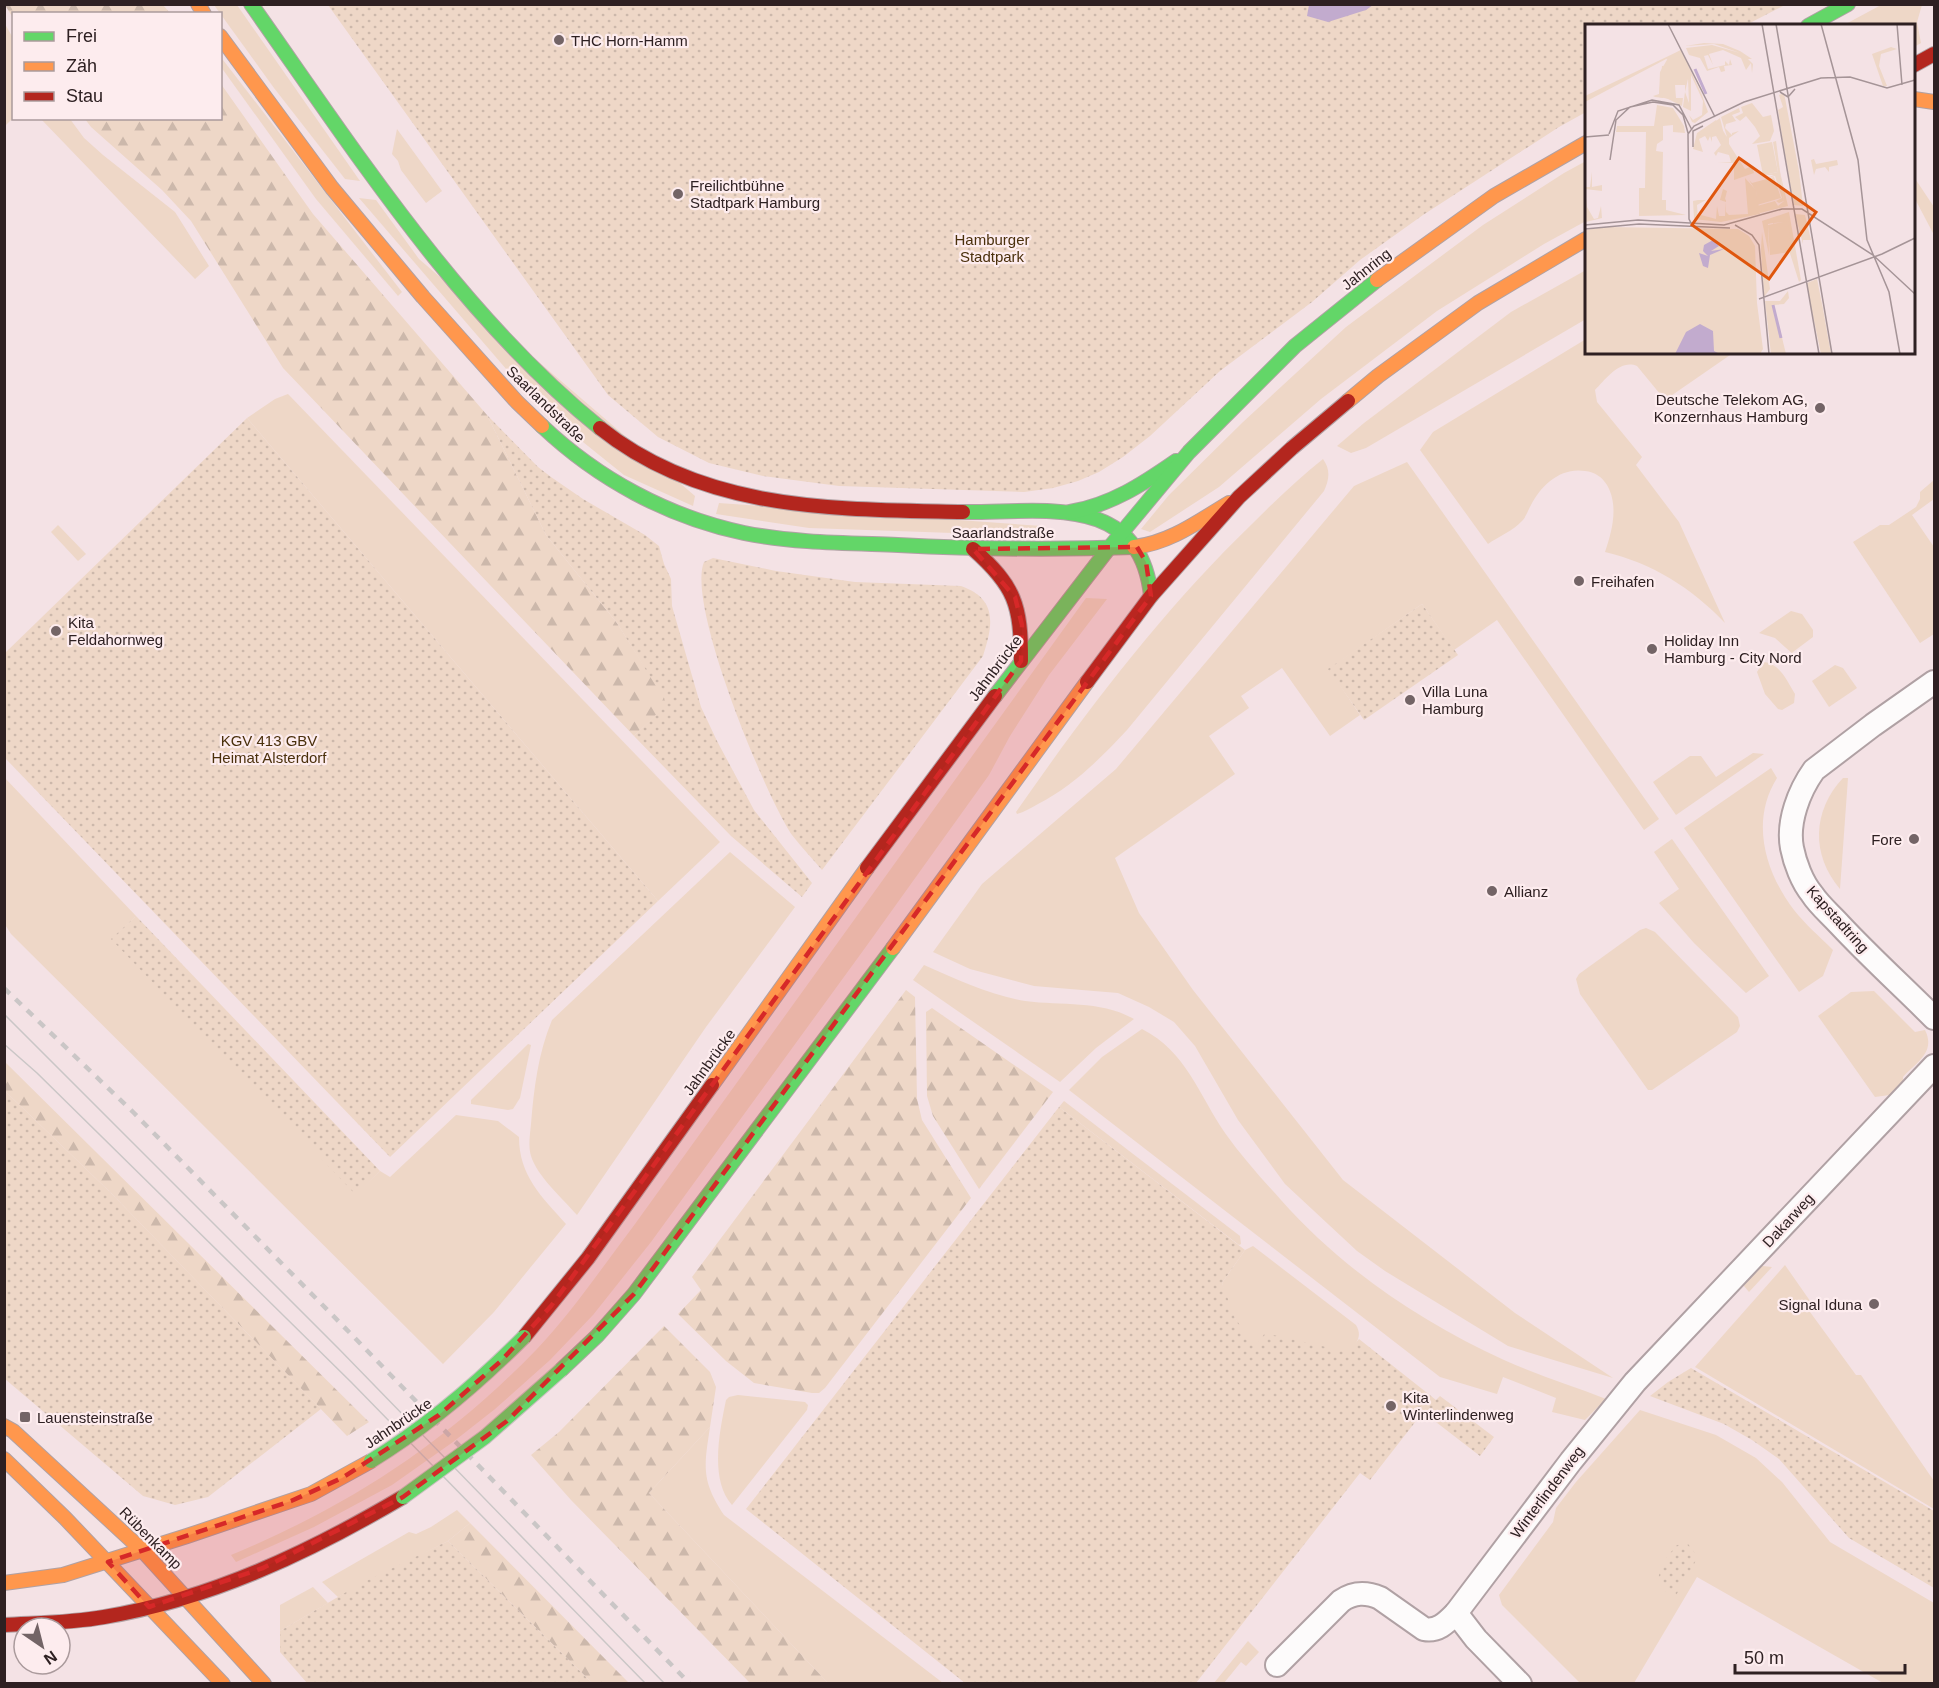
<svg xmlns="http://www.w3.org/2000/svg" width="1939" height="1688" font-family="Arial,sans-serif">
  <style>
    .grass { fill: #eed7c7 }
    .forest { fill: url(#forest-firs) }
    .park { fill: url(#park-dots) }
    .water { fill: #c2abce }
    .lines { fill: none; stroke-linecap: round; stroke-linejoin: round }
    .street-casing { stroke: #b0a1a4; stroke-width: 26 }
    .fast-casing { stroke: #b0a1a4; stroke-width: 16 }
    .slow-casing { stroke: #b0a1a4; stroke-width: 16 }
    .jam-casing { stroke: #b0a1a4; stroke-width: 16 }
    .street { stroke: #fdfbfb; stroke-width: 22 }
    .fast { stroke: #63d668; stroke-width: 14 }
    .slow { stroke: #ff974d; stroke-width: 14 }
    .jam { stroke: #b3261e; stroke-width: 14 }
    .tram { stroke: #cac6c6; stroke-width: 1.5 }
    .rail { stroke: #cac6c6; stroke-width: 4.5; stroke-dasharray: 8 8; stroke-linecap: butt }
    .fast-bridge-casing { stroke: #c9c0c1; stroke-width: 16; stroke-linecap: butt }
    .fast-bridge { stroke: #63d668; stroke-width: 14 }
    .marked { fill: #d62828; fill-opacity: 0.2; stroke: #d62828; stroke-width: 4.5; stroke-dasharray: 12 8; stroke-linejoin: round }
    .poi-dot { fill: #736466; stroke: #fdecee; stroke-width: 2 }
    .labels { text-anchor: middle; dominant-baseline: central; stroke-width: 4.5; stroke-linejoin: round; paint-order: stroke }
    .poi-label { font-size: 15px; fill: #2e2022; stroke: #fdecee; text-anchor: start }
    .park-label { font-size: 15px; fill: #4a300c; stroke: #fdecee }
    .street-label { font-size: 15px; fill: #2e2022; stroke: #fdecee }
    .inset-river { fill: none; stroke: #c2abce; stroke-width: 3 }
    .inset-road { fill: none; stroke: #a59497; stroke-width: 1.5 }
    .view { fill: #df560d; fill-opacity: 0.15; stroke: #df560d; stroke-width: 3 }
    .inset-edge { fill: none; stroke: #2e2022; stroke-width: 3 }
  </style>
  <defs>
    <pattern id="forest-firs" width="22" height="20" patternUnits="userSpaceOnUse" patternTransform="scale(1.5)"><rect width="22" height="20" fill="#eed7c7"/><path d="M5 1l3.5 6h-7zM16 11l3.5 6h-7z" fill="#ccb8ab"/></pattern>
    <pattern id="park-dots" width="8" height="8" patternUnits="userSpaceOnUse" patternTransform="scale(1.5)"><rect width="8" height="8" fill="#eed7c7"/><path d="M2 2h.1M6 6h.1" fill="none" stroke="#ccb8ab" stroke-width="1.8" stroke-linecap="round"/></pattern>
  </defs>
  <rect width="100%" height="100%" fill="#f4e2e5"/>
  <g class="grass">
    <polygon points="214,5 237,5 360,181 345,179 274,88"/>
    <polygon points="1881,5 1922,5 1917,22 1921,43 1914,47 1914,26 1842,26"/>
    <polygon points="5,24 13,38 13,118 5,126"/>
    <polygon points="220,56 402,292 398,296 316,199 221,67"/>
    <polygon points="41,119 70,119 84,138 103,155 175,212 209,266 195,279"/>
    <polygon points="397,129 442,191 426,203 401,170 398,161 392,154"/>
    <polygon points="1586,161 1586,221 1544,244 1437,311 1321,399 1219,487 1150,532 1141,529 1169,495 1243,422 1346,327 1483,225 1564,173"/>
    <polygon points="1914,177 1934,207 1934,235 1914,197"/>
    <polygon points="359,198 376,200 419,259 695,496 693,506 624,475 537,405"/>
    <polygon points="1586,270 1586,319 1366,448 1351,453 1337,446 1364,423 1511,312"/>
    <path d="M1586,339V352L1733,353L1665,400L1637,366C1620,359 1606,379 1595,390L1597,402L1642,457L1636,465L1679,522L1725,623C1692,588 1652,563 1605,552C1612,531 1619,506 1607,485C1602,477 1595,472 1585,471C1561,467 1541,485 1531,505C1528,510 1526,517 1522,521C1514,530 1498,537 1488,544L1420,450L1433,432Z"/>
    <polygon points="288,394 720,842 658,901 247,418 275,399"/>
    <path d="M1323,459C1331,470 1329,480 1324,491L1127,730C1100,759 1073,786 1038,804C1031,808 1024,812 1017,814L1016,812C1087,710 1163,610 1252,524C1275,501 1298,479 1323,459Z"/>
    <polygon points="1407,462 1659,819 1644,830 1497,620 1454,650 1422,604 1329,669 1360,715 1330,736 1282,668 1241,696 1249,708 1209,736 1235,774 1115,858 1139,913 1193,990 1343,1180 1515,1313 1613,1378 1508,1346 1385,1271 1357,1251 1285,1184 1238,1120 1195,1046 1174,1022 1149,1007 1118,993 1034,986 970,969 933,952 982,884 1116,769 1354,486"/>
    <polygon points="1934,480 1934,499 1912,515 1934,547 1934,634 1920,643 1853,542 1880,525 1889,525 1916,507 1920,499 1920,492"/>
    <polygon points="719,503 1042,526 1039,536 809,528 716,514"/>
    <polygon points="58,525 86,554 78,561 51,532"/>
    <path d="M1086,598L1107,599L1049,675L1010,736L989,775L865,948L651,1242L593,1315L550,1360L495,1409L453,1442L392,1485L314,1527L236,1562L231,1555C351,1505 446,1443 537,1349C573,1311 603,1266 635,1224Z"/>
    <polygon points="1791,611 1802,614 1813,630 1813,637 1793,652 1795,656 1775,638 1759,633"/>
    <path d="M1763,662C1780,663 1787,681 1795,694L1794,703L1782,710L1778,709L1765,694L1757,672Z"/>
    <polygon points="1835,665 1843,668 1857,688 1829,707 1812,681"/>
    <polygon points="1753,753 1764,754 1676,815 1653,782 1690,756 1701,756 1716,777"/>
    <path d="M1771,768L1777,778C1750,821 1765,872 1794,910C1805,924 1820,937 1833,950L1823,976L1799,992L1684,828Z"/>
    <path d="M4,777L136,916L112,939L356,1194L380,1171L390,1177L456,1115L498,1121L519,1137C519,1176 542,1197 566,1224L494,1312L443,1364L11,934L4,923Z"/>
    <path d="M1843,778H1848L1840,889C1811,855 1812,811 1843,778Z"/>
    <polygon points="1672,839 1769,976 1746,993 1694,943 1659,903 1679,889 1654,852"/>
    <path d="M730,852L795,907L706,1027L577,1215C563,1199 537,1176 531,1156C528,1146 530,1135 531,1124C534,1088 538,1054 552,1020Z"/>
    <polygon points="1646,928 1655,932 1738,1017 1740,1026 1737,1032 1652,1090 1648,1090 1580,994 1576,979 1579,974 1640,930"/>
    <path d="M924,965C956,979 990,995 1025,1001C1063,1006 1100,1000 1134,1019L1096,1048L1060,1082L913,980Z"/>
    <path d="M1874,991L1915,1032L1925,1030C1936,1052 1917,1062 1903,1077L1904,1093L1875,1097L1818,1016L1851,992Z"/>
    <path d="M1142,1029C1186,1051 1199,1095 1225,1133C1242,1157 1262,1179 1281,1200C1342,1269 1421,1322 1504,1360C1537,1375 1573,1386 1606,1399L1585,1420L1552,1412L1556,1398L1503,1377L1497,1394L1440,1377L1069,1090L1102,1057Z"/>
    <polygon points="528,1044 531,1045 520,1098 513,1109 508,1110 471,1104 471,1100"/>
    <polygon points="1064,1101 1240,1236 1241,1244 1239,1245 1059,1107"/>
    <path d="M1253,1246L1356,1325C1363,1337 1356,1343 1349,1353L1265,1334L1255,1348C1240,1331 1227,1306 1222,1283L1245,1250Z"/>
    <polygon points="1753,1265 1772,1267 1749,1292 1739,1280"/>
    <polygon points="1785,1265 1815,1308 1810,1312 1856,1375 1861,1375 1934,1481 1934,1509 1695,1367"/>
    <path d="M738,1395L805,1402L808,1405L807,1410L732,1505C709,1479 720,1430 726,1400L729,1397Z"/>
    <polygon points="1640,1410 1716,1435 1756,1458 1782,1482 1830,1542 1934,1603 1934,1683 1883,1683 1697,1577 1634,1683 1580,1683 1502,1605 1499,1595 1553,1522 1556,1508 1576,1482"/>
    <path d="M710,1427C704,1467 701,1480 724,1515L943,1683H828L649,1493Z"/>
    <polygon points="457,1510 470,1523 448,1541 338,1597 322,1582 409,1532 416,1534 431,1527"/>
    <polygon points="313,1587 328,1603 280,1631 280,1605"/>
    <polygon points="1248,1641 1259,1652 1246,1666 1241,1662 1224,1683 1214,1683"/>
  </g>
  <g class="forest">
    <polygon points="5,5 163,5 170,13 14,14 13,18"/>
    <polygon points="221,84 313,214 487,415 546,535 617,623 668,704 634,736 283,368 191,221 162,190 91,127 85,119 220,118"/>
    <polygon points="906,990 915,997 917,1099 922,1120 971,1198 825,1388 819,1393 812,1393 754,1383 726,1361 678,1314 701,1290 692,1277"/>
    <polygon points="932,1008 1053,1092 979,1189 933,1116 927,1096 926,1012"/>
    <polygon points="4,1061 369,1422 347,1436 110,1192 5,1091"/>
    <polygon points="664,1326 710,1372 716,1387 710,1427 649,1493 828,1683 750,1683 571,1500 531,1455 559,1432"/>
    <polygon points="470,1523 629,1683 592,1683 448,1541"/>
  </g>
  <g class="park">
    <polygon points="328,5 1785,5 1746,25 1586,26 1586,112 1559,127 1423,215 1360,260 1312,302 1220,371 1150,436 1123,457 1099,472 1078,481 1053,488 1024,492 839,486 763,476 709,463 658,437 608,395"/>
    <polygon points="487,415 538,467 551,477 583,499 645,535 659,546 664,564 671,579 672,606 701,707 717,741 754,810 812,883 802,897 731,836 634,736 667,704 617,623 546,535"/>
    <polygon points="247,418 658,901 390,1157 5,758 5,653"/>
    <path d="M713,558L776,571L855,582L961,586C998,599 993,625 983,656L822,870C812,858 801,847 792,835C765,795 686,604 704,562Z"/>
    <polygon points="1422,604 1458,655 1364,720 1328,669"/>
    <polygon points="136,916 380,1171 356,1195 111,939"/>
    <polygon points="5,1091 110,1192 321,1409 208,1497 175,1505 143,1496 5,1379"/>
    <polygon points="1059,1107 1245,1250 1222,1283 1235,1318 1255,1347 1265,1333 1348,1352 1359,1339 1436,1400 1440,1396 1494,1437 1480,1456 1423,1412 1370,1480 1360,1473 1196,1683 965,1683 746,1509"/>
    <polygon points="1691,1368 1934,1511 1934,1588 1849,1538 1779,1459 1752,1440 1724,1424 1650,1396 1668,1382"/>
    <polygon points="448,1541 592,1683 307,1683 280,1652 280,1631 360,1584"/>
    <path d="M1688,1544L1698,1557L1675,1597L1665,1591L1658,1582C1659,1567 1667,1556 1677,1545Z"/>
  </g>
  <polygon class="water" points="1309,5 1309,4 1373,5 1366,10 1328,22 1307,16"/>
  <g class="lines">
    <g class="street-casing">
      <g id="street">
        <path d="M1934,682L1873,725L1814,770C1799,791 1787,822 1792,848C1795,863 1802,882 1812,894C1819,905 1831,915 1840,925C1870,957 1903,987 1934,1018"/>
        <polyline points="1456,1613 1476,1639 1520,1684"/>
        <path d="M1277,1665L1341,1601C1354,1592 1366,1592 1380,1598L1424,1629C1438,1632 1447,1622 1456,1613L1571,1461L1635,1382L1934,1066"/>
      </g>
    </g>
    <g class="fast-casing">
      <g id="fast">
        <path d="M251,4C355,151 459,314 600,428"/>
        <polyline points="1808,26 1848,4"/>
        <path d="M542,426C598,479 668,517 744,533C794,543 847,543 898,545C977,549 1055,550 1134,547"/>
        <path d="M963,512C1040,513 1140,491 1151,596"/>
        <path d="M1070,512C1111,505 1143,484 1176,461"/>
        <polyline points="995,696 1109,548 1189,452 1295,346 1377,280"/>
        <polyline points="561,1370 597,1336 634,1294 893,948"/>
      </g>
    </g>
    <g class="slow-casing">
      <g id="slow">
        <polyline points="198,4 204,14"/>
        <polyline points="220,36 332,188 423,297 517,402 542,426"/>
        <polyline points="1914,99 1934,102"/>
        <polyline points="1377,280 1494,196 1586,143"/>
        <polyline points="1348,401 1378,376 1478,303 1586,239"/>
        <path d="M1134,547C1170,543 1199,521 1229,503"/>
        <polyline points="893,948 1087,682"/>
        <polyline points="712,1085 867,868"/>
        <polyline points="4,1426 13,1431 143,1551 264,1684"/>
        <polyline points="4,1459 65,1518 223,1684"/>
        <polyline points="4,1583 63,1575 187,1536 311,1494 371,1461"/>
      </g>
    </g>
    <g class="jam-casing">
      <g id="jam">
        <polyline points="1914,65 1934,54"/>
        <path d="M600,428C705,512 836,509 963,512"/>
        <path d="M973,549C1015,586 1021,605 1021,661"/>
        <polyline points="1087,682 1151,596 1239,497 1292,448 1348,401"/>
        <polyline points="867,868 995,696"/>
        <polyline points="524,1337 588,1258 712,1085"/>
        <path d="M4,1625C37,1623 71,1623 104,1617C211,1599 310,1552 403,1497"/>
      </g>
    </g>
    <use href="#street" class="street"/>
    <use href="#fast" class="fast"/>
    <use href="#slow" class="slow"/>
    <use href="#jam" class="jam"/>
    <g class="tram">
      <polyline points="4,1014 338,1348 665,1684"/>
      <polyline points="4,1044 37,1073 351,1382 646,1684"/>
    </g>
    <polyline class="rail" points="4,988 134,1113 352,1335 690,1684"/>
    <g class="fast-bridge-casing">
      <g id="fast-bridge">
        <path d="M371,1461C428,1426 477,1384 524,1337"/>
        <polyline points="403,1497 485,1437 561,1370"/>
      </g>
    </g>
    <use href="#fast-bridge" class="fast-bridge"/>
  </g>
  <path class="marked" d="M1137,547L1146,562L1151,596L634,1294L507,1421L403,1497L263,1568L149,1607L108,1562L291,1501L342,1478L439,1415L501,1361L551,1306L1021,661L1022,625L1015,597L973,549Z"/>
  <g class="poi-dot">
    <circle cx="559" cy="40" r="6"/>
    <circle cx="678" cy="194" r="6"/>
    <circle cx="1820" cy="408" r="6"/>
    <circle cx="1579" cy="581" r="6"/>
    <circle cx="56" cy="631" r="6"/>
    <circle cx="1652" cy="649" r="6"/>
    <circle cx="1410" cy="700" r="6"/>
    <circle cx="1914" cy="839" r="6"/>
    <circle cx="1492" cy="891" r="6"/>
    <circle cx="1874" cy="1304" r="6"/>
    <circle cx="1391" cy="1406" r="6"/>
    <rect x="19" y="1411" width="12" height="12" rx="3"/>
  </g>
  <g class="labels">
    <g class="poi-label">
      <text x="571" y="40">THC Horn-Hamm</text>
      <text x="690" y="185">Freilichtbühne<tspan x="690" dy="17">Stadtpark Hamburg</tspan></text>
      <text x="1808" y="399" text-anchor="end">Deutsche Telekom AG,<tspan x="1808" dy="17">Konzernhaus Hamburg</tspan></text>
      <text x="1591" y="581">Freihafen</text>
      <text x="68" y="622">Kita<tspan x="68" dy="17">Feldahornweg</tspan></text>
      <text x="1664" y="640">Holiday Inn<tspan x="1664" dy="17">Hamburg - City Nord</tspan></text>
      <text x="1422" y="691">Villa Luna<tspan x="1422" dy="17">Hamburg</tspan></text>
      <text x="1902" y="839" text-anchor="end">Fore</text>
      <text x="1504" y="891">Allianz</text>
      <text x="1862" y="1304" text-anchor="end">Signal Iduna</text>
      <text x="1403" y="1397">Kita<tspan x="1403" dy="17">Winterlindenweg</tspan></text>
      <text x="37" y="1417">Lauensteinstraße</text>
    </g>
    <g class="park-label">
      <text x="992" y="239">Hamburger<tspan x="992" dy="17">Stadtpark</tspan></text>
      <text x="269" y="740">KGV 413 GBV<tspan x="269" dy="17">Heimat Alsterdorf</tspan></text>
    </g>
    <g class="street-label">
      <text transform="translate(1366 269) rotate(-38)">Jahnring</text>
      <text transform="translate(546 404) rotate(44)">Saarlandstraße</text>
      <text x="1003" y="532">Saarlandstraße</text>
      <text transform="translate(995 668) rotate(-53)">Jahnbrücke</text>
      <text transform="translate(1838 919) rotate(48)">Kapstadtring</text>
      <text transform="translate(709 1062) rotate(-54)">Jahnbrücke</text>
      <text transform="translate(1788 1220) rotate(-47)">Dakarweg</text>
      <text transform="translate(398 1423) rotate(-34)">Jahnbrücke</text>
      <text transform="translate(1547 1492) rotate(-53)">Winterlindenweg</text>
      <text transform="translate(151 1538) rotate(45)">Rübenkamp</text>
    </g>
  </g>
  <g transform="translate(1585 24)">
    <rect width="330" height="330" fill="#f4e2e5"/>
    <path d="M119,19L138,20L155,27L167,35H163L168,40L167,49L166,39L161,46L156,34L138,26L124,30L128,41L123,31L119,32L123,45L140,41V37L144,41L145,35L147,41L139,42L140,47L136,48L134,43L122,47L115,34L104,31L101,24L127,21L155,29L129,20L100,22ZM96,26L117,71L123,88L110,99L107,98L104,91L108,96L117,91L118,77L106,51V87L98,83L100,68L104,79L103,55L100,68V61H90L91,74H98L97,82L81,74L78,63V74L70,73L68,72L74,70L77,42L98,41L81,35ZM167,79L178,93L186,91L189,107L185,117L167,120L175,112L170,103L161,92L155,97L150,93L158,89L156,83ZM154,84L155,88L147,91L151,97L141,100L140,104L147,111V109L154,107L144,114V120L160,145L167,142L169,149L149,156V139L133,138H146L144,131L133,128L131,132L129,129L136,121L131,112L127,113V118L125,112L123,117L120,112L114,115L118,128L108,125L112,109L131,96L142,113L136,93ZM191,117L199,177L194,179L191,177L197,174L190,152L180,155L189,151H179L193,148L188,118ZM229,135L231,140L252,136L253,141L244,143V148L240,143L231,145L229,151L226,136ZM7,148V163L17,161V167L0,165L2,183L9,195L13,194L16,182L17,194L1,198L0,163H5ZM160,154L171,166L175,190L136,198L109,195L108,177L113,176H121L112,181L113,195L116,191L131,195L132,182L134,192H140L141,178L135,176L138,165L142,167L140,175L141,176V188L144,191L163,190ZM204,188L216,256L214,258L203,223V198L189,199L202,222L188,199L183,200L184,231L177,197Z" fill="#eed7c7"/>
    <path d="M195,148L203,182L175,189L172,182L190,177L193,182L199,177ZM177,208L185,265L179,273L176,225ZM203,267L204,274L199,280L189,281L201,330H186L180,277H195Z" fill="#eed7c7"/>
    <path d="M306,23L312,25L296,30L294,42L302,62H298L287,30ZM96,26L103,41L89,44V76L74,73L75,48L83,34L0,78V72ZM199,69L214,147L218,182L209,181L199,125L193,86L198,83L194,71ZM72,81L88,84L99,102L100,109L88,108V101L78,102V116L72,120L71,127L78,128L77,176H81V186L101,191L54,192V164H60L61,108H31L32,102H69ZM135,94L141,119L157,153L143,128L138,127V118L131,109L112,111ZM187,118L193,148L178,151L172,121ZM189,153L196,174L172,181L171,167L164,156L167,159ZM210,190L220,191L226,216H218V220ZM203,197L207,234L205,228L185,231L183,201ZM22,203L153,205L164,212L170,222L172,279L178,325L175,330H0V206ZM232,255L238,285L246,330H236L224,273L222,259Z" fill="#eed7c7"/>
    <path d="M128,216L134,222L126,227L139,225L125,231L123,244L118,242L114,229L123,232L118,227L119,221ZM115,300L128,307L129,327L135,330H90L101,308Z" fill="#c2abce"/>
    <path class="inset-river" d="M110,45L121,70M188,281L196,314"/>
    <path class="inset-road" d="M83,0L130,93M177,0L234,330M191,0L247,330M236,0L273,136L282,216L304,268L315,330M312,0L317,61M195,68L203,73L210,65M24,110L33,87L67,76L94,81L107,106M0,113L24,111M108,123V107L118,102M25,136L31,96L45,83L68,78L88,81L98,91L103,109M0,201L53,196L139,201L197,185H217L288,231L330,270M150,201L167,211L174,221L184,330M108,203L104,195L103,110L109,102L159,78L236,54L265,53L302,64L330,56M0,205L54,200L145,204M174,275L297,230L330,214"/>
    <path class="view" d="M154,134L231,188L184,255L107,201Z"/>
    <rect width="330" height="330" class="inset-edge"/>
  </g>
  <rect width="1939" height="1688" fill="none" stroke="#2e2022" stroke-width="12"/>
  <rect x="12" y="12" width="210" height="108" fill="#fdecee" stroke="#aa9a9c" stroke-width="1.5"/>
  <rect x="24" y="32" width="30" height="9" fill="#63d668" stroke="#aa9a9c" stroke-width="1.5"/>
  <text x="66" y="42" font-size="18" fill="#2e2022">Frei</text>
  <rect x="24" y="62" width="30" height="9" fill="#ff974d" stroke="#aa9a9c" stroke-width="1.5"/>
  <text x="66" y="72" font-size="18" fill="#2e2022">Zäh</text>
  <rect x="24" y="92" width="30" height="9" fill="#b3261e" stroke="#aa9a9c" stroke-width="1.5"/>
  <text x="66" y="102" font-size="18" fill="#2e2022">Stau</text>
  <g transform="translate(42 1646) rotate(145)"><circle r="28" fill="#fdecee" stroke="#aa9a9c" stroke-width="1.5"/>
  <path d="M0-4.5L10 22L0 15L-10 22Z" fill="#736466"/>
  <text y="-9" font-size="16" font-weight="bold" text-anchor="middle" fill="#2e2022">N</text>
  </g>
  <path d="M1735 1664v9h170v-9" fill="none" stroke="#2e2022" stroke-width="3"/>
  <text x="1744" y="1664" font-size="18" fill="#2e2022" stroke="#fdecee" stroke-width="4.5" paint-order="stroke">50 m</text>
</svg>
